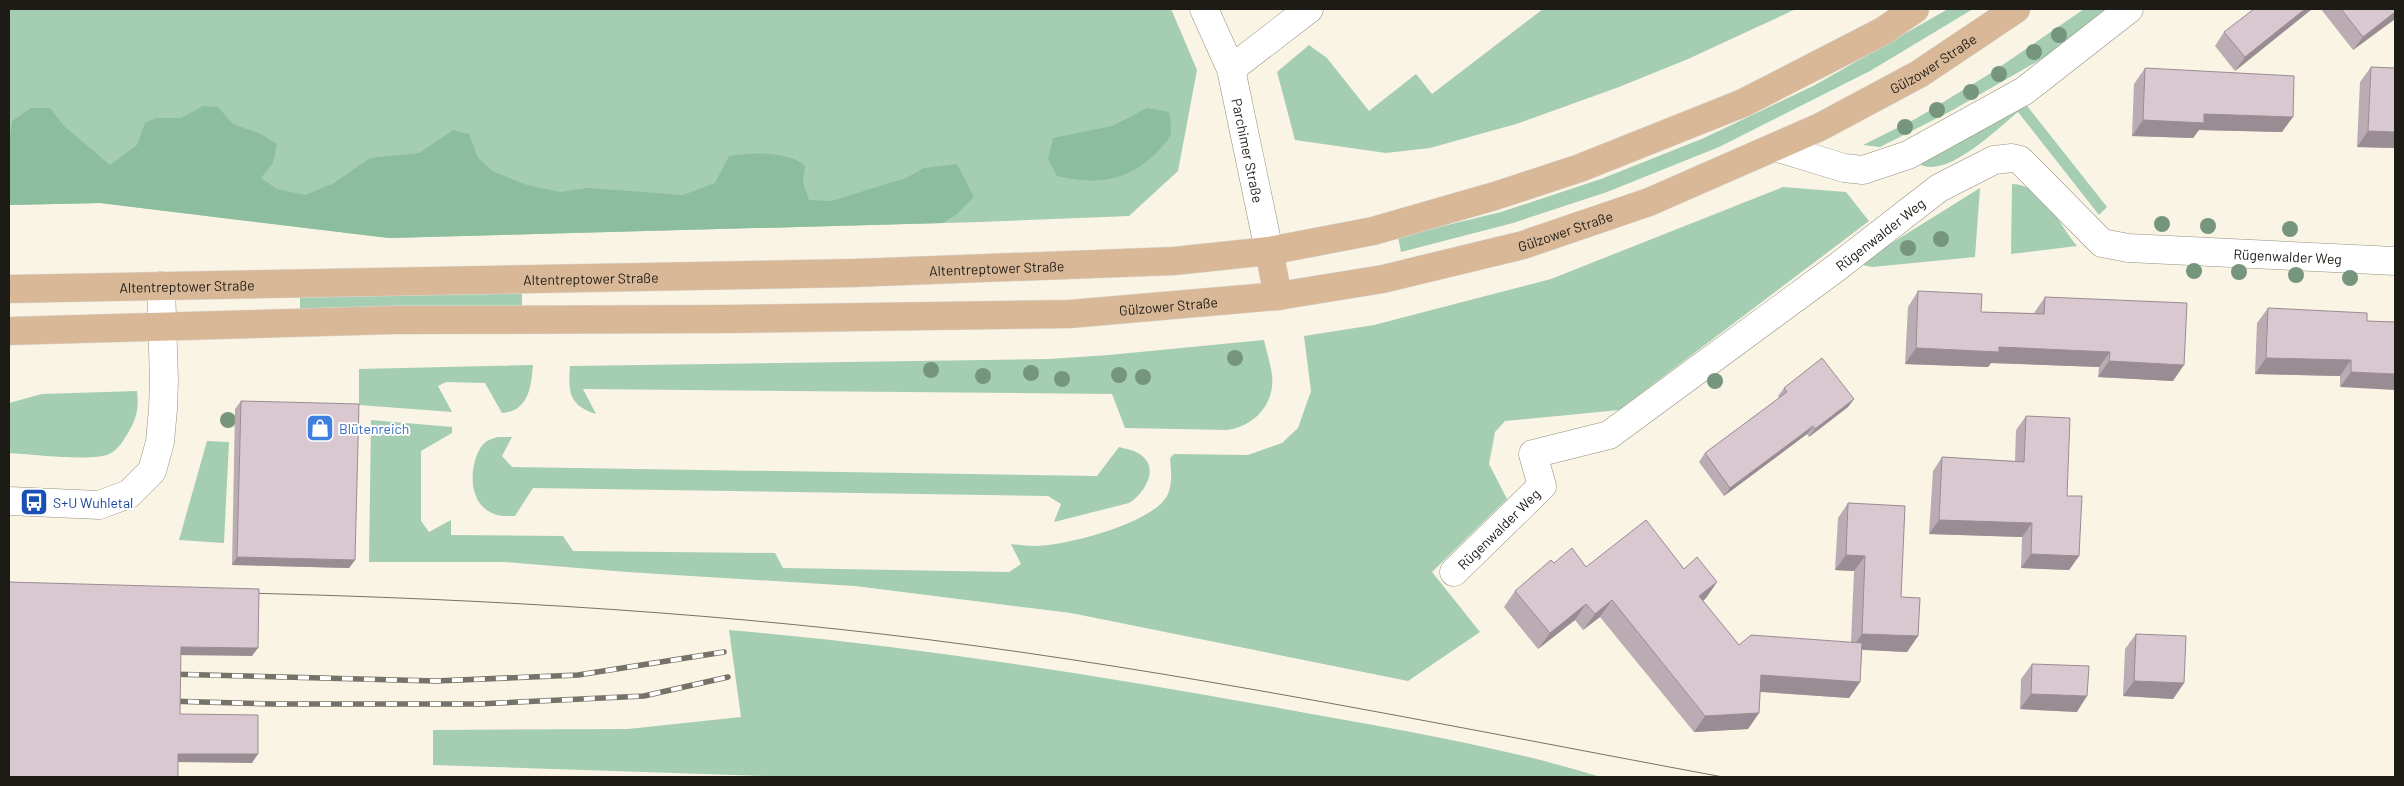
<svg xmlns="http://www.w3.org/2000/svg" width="2404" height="786" font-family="Barlow,sans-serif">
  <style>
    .green { fill: #a5cdb2 }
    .forest { fill: #8cbe9d }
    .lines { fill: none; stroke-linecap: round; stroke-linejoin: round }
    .minor-casing { stroke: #949080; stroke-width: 29 }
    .major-casing { stroke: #dbdbda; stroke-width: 29 }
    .minor { stroke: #fff; stroke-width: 28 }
    .major { stroke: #d9b898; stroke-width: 28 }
    .tram { stroke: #767268; stroke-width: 1 }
    .rail-casing { stroke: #767268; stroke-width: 5.5 }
    .rail { stroke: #fff; stroke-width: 4; stroke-dasharray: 11; stroke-linecap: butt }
    .tree { fill: #76957d }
    .wall { fill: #bbacb4 }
    .shaded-wall { fill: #998c92 }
    .building { fill: #dac8d1; stroke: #998c92 }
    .labels { text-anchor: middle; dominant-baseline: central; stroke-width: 4; stroke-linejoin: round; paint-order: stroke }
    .street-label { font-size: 14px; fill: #1d1b15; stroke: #fff }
    .shop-label { font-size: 14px; fill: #366cbe; stroke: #fff; text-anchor: start }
    .transit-label { font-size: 14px; fill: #164399; stroke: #fff; text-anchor: start }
  </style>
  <rect width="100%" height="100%" fill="#f9f4e3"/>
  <g class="green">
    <polygon points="9,9 1169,9 1172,11 1197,70 1178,171 1129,216 980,222 389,238 100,203 9,205"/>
    <polygon points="1543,9 1796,9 1688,59 1619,87 1516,124 1430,148 1386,153 1295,140 1277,72 1309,45 1327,58 1369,111 1416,74 1432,94"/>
    <polygon points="1948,9 1973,9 1870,71 1719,147 1607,192 1513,223 1401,252 1398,237 1501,212 1601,179 1704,138 1815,85"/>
    <polygon points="2084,9 2109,9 2045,57 1951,111 1880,147 1863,145 1917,118 1991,73"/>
    <path d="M2020,97L2107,207L2099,215L2018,112C1998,128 1946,180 1919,164Z"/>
    <path d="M2012,184C2043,184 2059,225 2077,246L2011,254Z"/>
    <path d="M1783,187L1846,192L1869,221L1619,410L1505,421L1495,432L1489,464L1507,499L1432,572L1480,632L1408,681L1071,613L855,586L627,572L505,562H369L371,420L452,427V433L421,451V521L429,532L451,520V535L563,536L573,551L775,553L783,568L1009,572L1021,564L1011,544C1019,545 1027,546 1034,546C1065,546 1151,524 1167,496C1173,484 1171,471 1170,458L1174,454L1248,455L1282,443L1298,428L1311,391L1304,336L1374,325L1551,279Z"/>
    <polygon points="1980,188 1975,257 1872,267 1858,264"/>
    <polygon points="522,292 522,306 300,311 300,297"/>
    <path d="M1264,340C1267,355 1274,372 1272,387C1269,411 1249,427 1227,430L1125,428L1112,394L583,389L596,414C569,405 568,393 570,366L1049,359L1109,355Z"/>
    <path d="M533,365C531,387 529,411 502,413L485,383L446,382L438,386L452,412L359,405V369Z"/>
    <path d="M137,391C139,407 137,418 129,431C124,440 118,450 109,454C92,462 30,454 9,453V403L42,394Z"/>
    <path d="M498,437H512L502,456L512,467L1097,476L1119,447C1126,449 1135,450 1141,455C1160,469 1144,494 1129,503L1054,522L1061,504L1048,496L533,488L515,516C507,516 499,517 492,513C485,510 478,503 476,496C469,482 473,450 487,441C490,439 495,438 498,437Z"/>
    <polygon points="207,441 229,442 224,543 179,540"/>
    <path d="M729,630C914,646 1097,675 1279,708C1387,728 1496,745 1601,777H793L433,765V730L628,729L741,717Z"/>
  </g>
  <g class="forest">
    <path d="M203,106L218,107L233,124L261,134L277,144L273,163L261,178L277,189L305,195L334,183L370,158L419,153L453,130L469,134L478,158L494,172L527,185L560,192L588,188L683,195L715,183L729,156C750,152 789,151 805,166L803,183L809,200L831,201L906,178L924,168L957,164L974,197L956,215L942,223L389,238L100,203L9,205V144L12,121L31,108H50L65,127L110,165L137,145L145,123L156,118H181Z"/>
    <path d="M1147,108L1169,112C1170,119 1172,130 1170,136C1167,142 1160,149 1155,154C1127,182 1095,185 1057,176L1048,159L1053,138L1112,126Z"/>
  </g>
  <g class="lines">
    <g class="minor-casing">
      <g id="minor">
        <path id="s1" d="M1204,9L1231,69L1269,251"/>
        <polyline points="1231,69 1309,9"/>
        <polyline points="1775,147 1844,168 1863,170 1908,155 2024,91 2129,9"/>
        <polyline points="9,501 99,505 129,494 152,471 160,442 163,409 164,381 161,286"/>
        <path id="s2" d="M1454,572L1542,486L1533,454L1609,435L1836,268L1939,188L1994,160L2012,158L2020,160L2102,243L2128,248L2395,261"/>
      </g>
    </g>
    <g class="major-casing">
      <g id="major">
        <polyline points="1269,251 1278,296"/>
        <path id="s3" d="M9,289L854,273L1174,261L1269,251L1373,231L1495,196L1580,168L1743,103L1883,31L1915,9"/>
        <path id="s4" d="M9,331L395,320L725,319L1070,314L1278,296L1383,279L1523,245L1649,202L1820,127L1919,74L2016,9"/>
      </g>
    </g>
    <use href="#minor" class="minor"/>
    <use href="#major" class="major"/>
    <path class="tram" d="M244,593C488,599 734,613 977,646C1227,680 1475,731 1723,777"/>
    <g class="rail-casing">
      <g id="rail">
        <polyline points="166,674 436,681 578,675 724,652"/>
        <polyline points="166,701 274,704 478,704 644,696 728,677"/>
      </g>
    </g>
    <use href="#rail" class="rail"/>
  </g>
  <g class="tree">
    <circle cx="2059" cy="35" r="8"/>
    <circle cx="2034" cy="52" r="8"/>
    <circle cx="1999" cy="74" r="8"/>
    <circle cx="1971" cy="92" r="8"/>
    <circle cx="1937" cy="110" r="8"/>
    <circle cx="1905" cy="127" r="8"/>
    <circle cx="2162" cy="224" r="8"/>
    <circle cx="2208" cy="226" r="8"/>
    <circle cx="2290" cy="229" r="8"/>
    <circle cx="1941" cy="239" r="8"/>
    <circle cx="1908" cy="248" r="8"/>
    <circle cx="2194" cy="271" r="8"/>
    <circle cx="2239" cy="272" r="8"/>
    <circle cx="2296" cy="275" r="8"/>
    <circle cx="2350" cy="278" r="8"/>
    <circle cx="1235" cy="358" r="8"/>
    <circle cx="931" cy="370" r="8"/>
    <circle cx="1031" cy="373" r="8"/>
    <circle cx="1119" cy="375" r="8"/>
    <circle cx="983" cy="376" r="8"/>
    <circle cx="1143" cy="377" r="8"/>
    <circle cx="1062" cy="379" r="8"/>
    <circle cx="1715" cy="381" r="8"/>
    <circle cx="228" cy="420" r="8"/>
  </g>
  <g class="wall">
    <polygon points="2312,9 2235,71 2215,46 2224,32"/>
    <polygon points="2321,9 2395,9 2395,19 2353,50"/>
    <polygon points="2371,67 2395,148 2357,147 2360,82"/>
    <polygon points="2145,68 2282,132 2199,130 2193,138 2132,136 2134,84"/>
    <polygon points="1918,291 1981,312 2034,313 2045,297 2173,381 2098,377 2099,367 1991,363 1988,367 1905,364 1908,307"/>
    <polygon points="2268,308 2367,321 2395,322 2340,387 2340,376 2255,374 2257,323"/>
    <polygon points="1784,388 1854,399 1848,407 1809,437 1807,434 1724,496 1699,462 1705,453 1779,398 1778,396"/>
    <polygon points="241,401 355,560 349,568 232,565 235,409"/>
    <polygon points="2026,416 2067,496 2079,556 2069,570 2021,568 2022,537 1929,534 1933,471 1942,457 2015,461 2016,430"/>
    <polygon points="1848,503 1901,597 1918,636 1907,652 1862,650 1860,682 1849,698 1760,692 1759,713 1748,729 1694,732 1600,617 1583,630 1575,620 1538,649 1504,607 1515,591 1554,563 1586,567 1684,569 1717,582 1706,598 1703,601 1739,645 1851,642 1854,571 1835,570 1838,518"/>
    <polygon points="2136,634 2184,683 2173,699 2123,696 2125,649"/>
    <polygon points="2032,664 2077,712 2020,709 2021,679"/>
  </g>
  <g class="shaded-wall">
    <polygon points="2305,9 2312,9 2235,71 2245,57"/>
    <polygon points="2395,12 2395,19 2353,50 2363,37"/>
    <polygon points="2204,114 2293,117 2282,132 2199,130 2193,138 2132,136 2143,120"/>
    <polygon points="2368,131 2395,132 2395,148 2357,147"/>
    <polygon points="1999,347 2110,352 2099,367 1991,363 1988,367 1905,364 1916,348"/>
    <polygon points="2266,358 2351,360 2340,376 2255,374"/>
    <polygon points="2109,361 2184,365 2173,381 2098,377"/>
    <polygon points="2351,372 2395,374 2395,390 2340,387"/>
    <polygon points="1854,399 1848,407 1809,437 1815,429"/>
    <polygon points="1813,426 1807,434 1724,496 1730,488"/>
    <polygon points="1939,520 2032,523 2022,537 1929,534"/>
    <polygon points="2031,554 2079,556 2069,570 2021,568"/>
    <polygon points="1846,555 1865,556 1854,571 1835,570"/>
    <polygon points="237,557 355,560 349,568 232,565"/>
    <polygon points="1717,582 1706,598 1688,613 1699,596"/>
    <polygon points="1612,600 1600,617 1583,630 1595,614"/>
    <polygon points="1586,604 1575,620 1538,649 1550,633"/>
    <polygon points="1862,634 1918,636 1907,652 1851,649"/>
    <polygon points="181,647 258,648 252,656 175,655"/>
    <polygon points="1761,675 1860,682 1849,698 1750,691"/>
    <polygon points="2134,681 2184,683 2173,699 2123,696"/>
    <polygon points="2031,694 2087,696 2077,712 2020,709"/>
    <polygon points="1759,713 1748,729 1694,732 1705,716"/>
    <polygon points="178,754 258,754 252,763 172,762"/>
  </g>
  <g class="building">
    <polygon points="2254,9 2305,9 2245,57 2224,32"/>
    <polygon points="2341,9 2395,9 2395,12 2363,37"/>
    <polygon points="2371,67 2395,68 2395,132 2368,131"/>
    <polygon points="2145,68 2294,76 2293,117 2204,114 2204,123 2143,120"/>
    <polygon points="1918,291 1982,294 1981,312 2044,314 2045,297 2187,303 2184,365 2109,361 2110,352 1999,347 1999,352 1916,348"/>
    <polygon points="2268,308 2367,313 2367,321 2395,322 2395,374 2351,372 2351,360 2266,358"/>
    <polygon points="1822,358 1854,399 1815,429 1813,426 1730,488 1705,453 1787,392 1784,388"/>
    <polygon points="241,401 359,404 355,560 237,557"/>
    <polygon points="2026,416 2070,418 2067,496 2082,496 2079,556 2031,554 2032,523 1939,520 1942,457 2024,462"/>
    <polygon points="1848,503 1905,506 1901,597 1920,598 1918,636 1862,634 1865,556 1846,555"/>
    <polygon points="1646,520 1684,569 1697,557 1717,582 1699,596 1739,645 1751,635 1862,643 1860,682 1761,675 1759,713 1705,716 1612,600 1595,614 1586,604 1550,633 1515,591 1551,560 1554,563 1572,548 1586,567"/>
    <polygon points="9,582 259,589 258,648 181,647 180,714 258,715 258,754 178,754 178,777 9,777"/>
    <polygon points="2136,634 2186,636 2184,683 2134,681"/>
    <polygon points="2032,664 2089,666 2087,696 2031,694"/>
  </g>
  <defs>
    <g id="shop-square" transform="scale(1.4375)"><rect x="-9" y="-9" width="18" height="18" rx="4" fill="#3f7fe0" stroke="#fff"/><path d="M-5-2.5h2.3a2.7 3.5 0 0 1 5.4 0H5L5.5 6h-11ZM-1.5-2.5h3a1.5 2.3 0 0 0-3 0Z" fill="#fff"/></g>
    <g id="bus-square" transform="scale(1.4375)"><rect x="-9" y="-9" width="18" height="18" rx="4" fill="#1a4fb4" stroke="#fff"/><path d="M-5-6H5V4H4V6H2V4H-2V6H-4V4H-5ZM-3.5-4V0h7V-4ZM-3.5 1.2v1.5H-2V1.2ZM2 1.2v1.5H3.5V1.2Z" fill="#fff"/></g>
  </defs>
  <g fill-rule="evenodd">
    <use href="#shop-square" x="320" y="428"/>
    <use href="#bus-square" x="34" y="502"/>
  </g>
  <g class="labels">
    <g class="street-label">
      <text stroke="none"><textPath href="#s4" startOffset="1970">Gülzower Straße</textPath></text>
      <text stroke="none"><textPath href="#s1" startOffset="149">Parchimer Straße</textPath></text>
      <text stroke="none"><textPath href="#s4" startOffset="1565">Gülzower Straße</textPath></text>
      <text stroke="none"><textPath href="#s2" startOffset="572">Rügenwalder Weg</textPath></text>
      <text stroke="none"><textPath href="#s2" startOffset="1038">Rügenwalder Weg</textPath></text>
      <text stroke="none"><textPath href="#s3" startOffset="988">Altentreptower Straße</textPath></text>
      <text stroke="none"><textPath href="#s3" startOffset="582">Altentreptower Straße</textPath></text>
      <text stroke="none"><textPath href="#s3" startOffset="178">Altentreptower Straße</textPath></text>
      <text stroke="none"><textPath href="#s4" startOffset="1160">Gülzower Straße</textPath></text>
      <text stroke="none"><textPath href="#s2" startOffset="62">Rügenwalder Weg</textPath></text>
    </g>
    <g class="shop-label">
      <text x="339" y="428">Blütenreich</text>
    </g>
    <g class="transit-label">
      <text x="53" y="502">S+U Wuhletal</text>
    </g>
  </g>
  <rect width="2404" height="786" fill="none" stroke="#1d1b15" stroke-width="20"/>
</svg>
